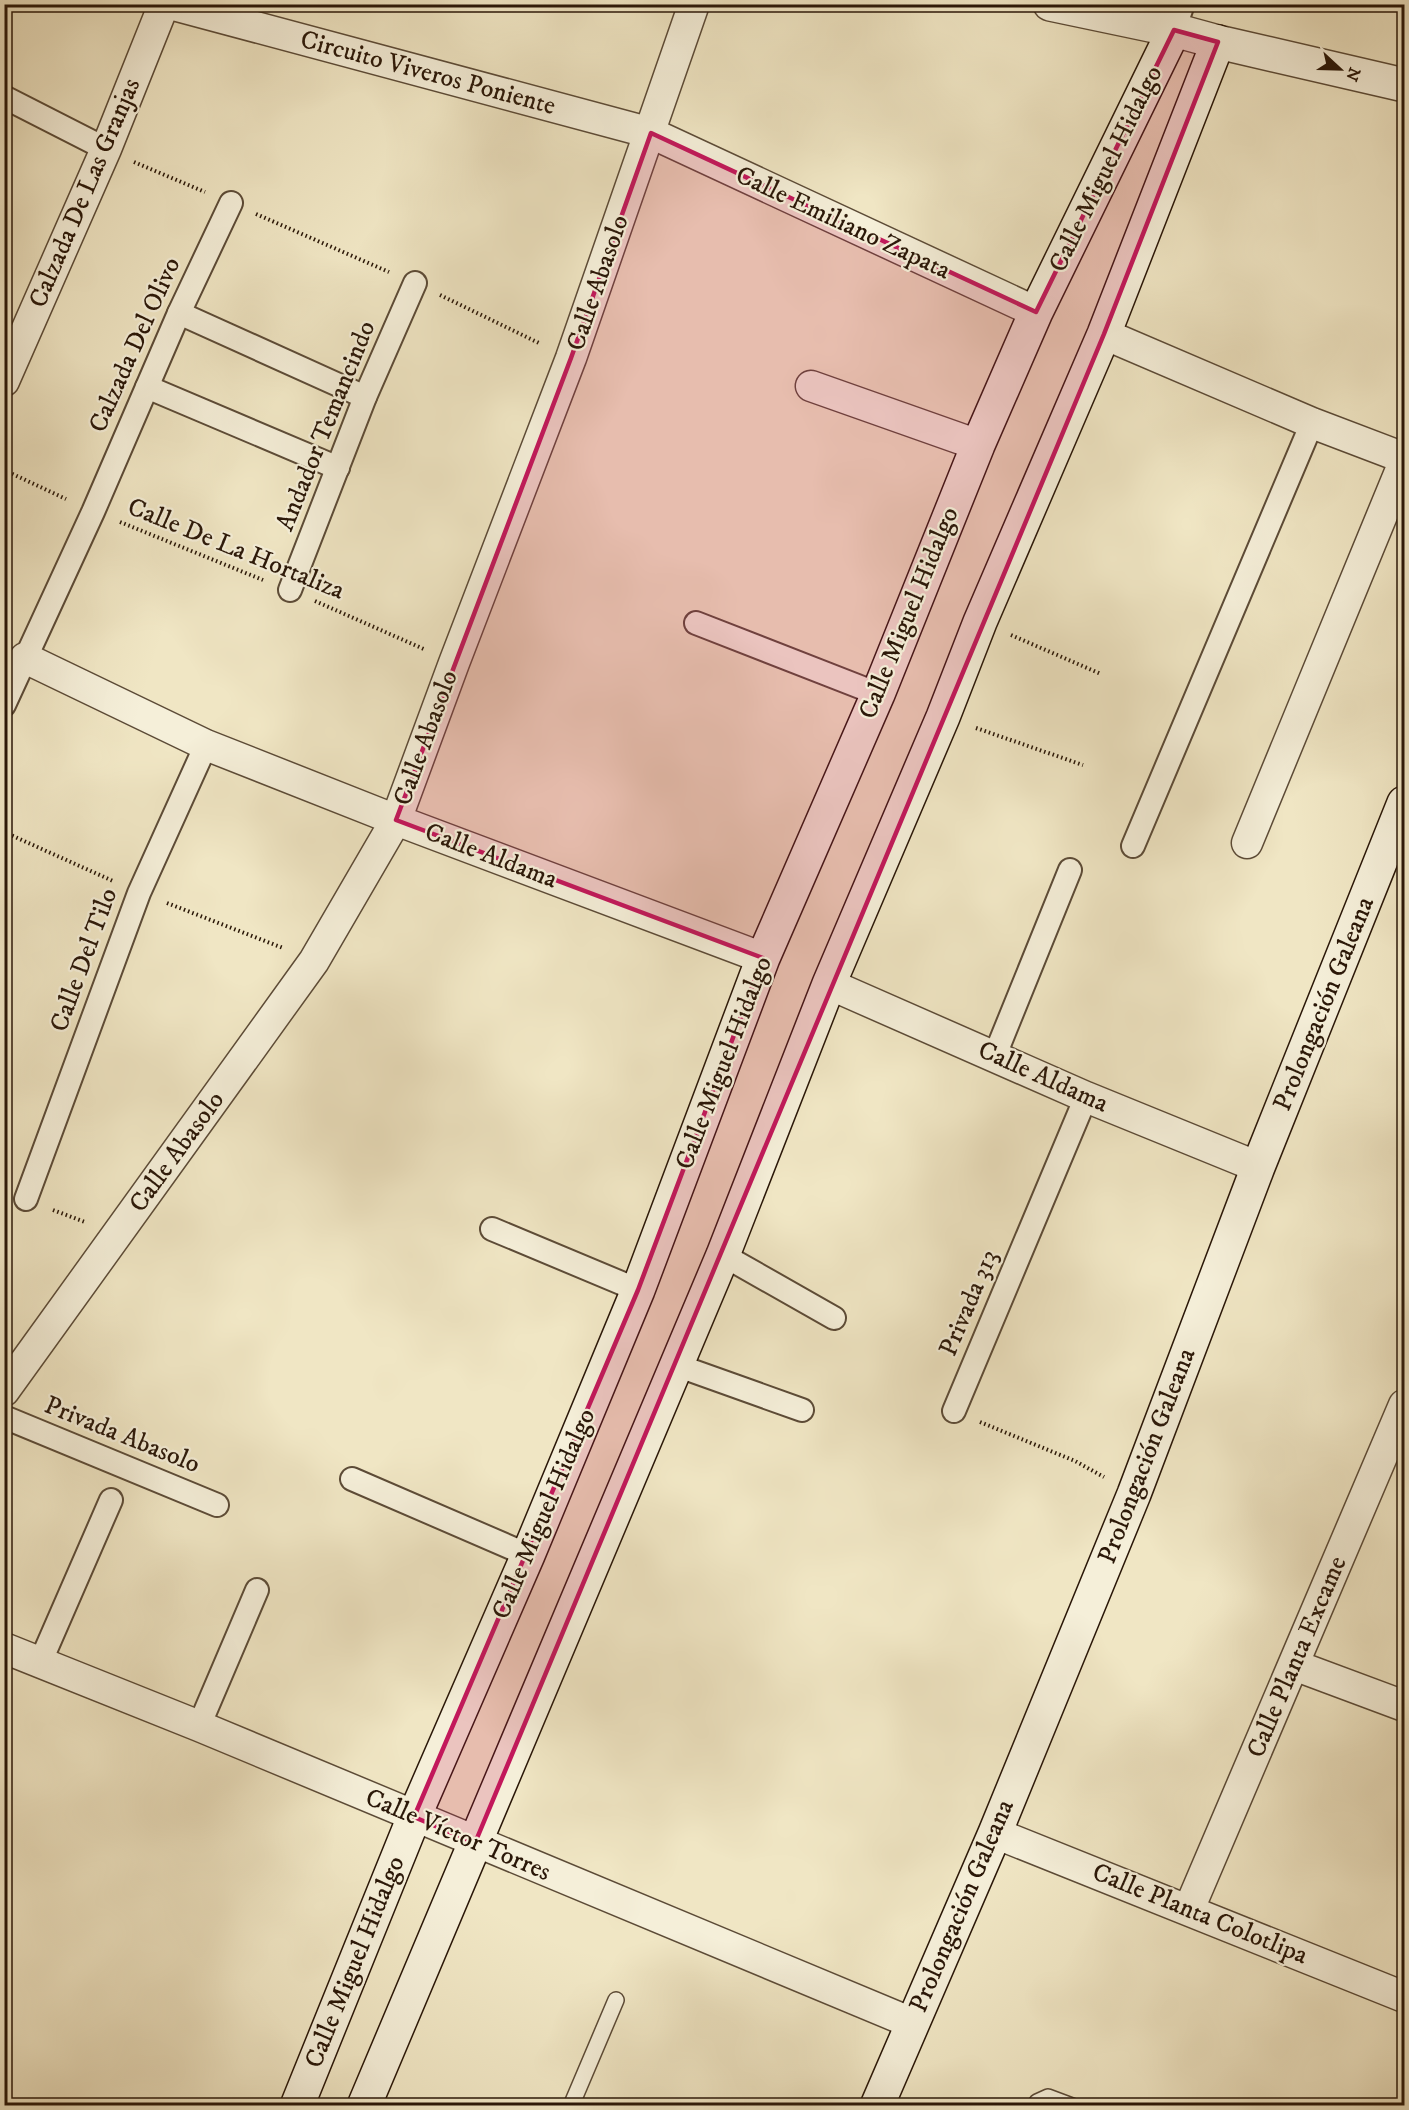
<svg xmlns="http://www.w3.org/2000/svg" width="1409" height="2110" font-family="'IM FELL DW Pica',serif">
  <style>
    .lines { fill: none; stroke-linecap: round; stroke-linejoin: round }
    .service-casing { stroke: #5c4b37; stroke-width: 18 }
    .pedestrian-casing { stroke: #5c4b37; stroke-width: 26 }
    .minor-casing { stroke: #5c4b37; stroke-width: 33 }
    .tertiary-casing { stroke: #5c4b37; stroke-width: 36 }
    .secondary-casing { stroke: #2a1708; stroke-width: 36 }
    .path { stroke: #2a1708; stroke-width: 4; stroke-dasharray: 1.5 3; stroke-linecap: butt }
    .service { stroke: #f5efd9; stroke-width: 15 }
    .pedestrian { stroke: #f5efd9; stroke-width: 22 }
    .minor { stroke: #f5efd9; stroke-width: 30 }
    .tertiary { stroke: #f5efd9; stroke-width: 33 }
    .secondary { stroke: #f5efd9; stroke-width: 33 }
    .marked { fill: #c2185b; fill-opacity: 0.2; stroke: #c2185b; stroke-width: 4.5; stroke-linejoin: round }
    .labels { text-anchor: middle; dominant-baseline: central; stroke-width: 4.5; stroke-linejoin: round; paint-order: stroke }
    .street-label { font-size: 26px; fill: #2a1708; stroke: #f5efd9 }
  </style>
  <rect width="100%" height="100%" fill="#f0e6c4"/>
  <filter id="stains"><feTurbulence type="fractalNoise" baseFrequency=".00333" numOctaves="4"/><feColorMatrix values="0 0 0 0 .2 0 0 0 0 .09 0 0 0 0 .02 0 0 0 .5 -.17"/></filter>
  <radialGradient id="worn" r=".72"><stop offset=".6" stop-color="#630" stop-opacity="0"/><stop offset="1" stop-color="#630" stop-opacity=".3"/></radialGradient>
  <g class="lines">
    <g class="service-casing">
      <g id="service">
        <polyline points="571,2106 616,2000"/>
        <polyline points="1035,2106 1037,2102 1048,2097 1072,2106"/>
      </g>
    </g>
    <g class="pedestrian-casing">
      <g id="pedestrian">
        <polyline points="1174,30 1183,4"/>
        <polyline points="4,97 106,149"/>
        <polyline points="179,313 365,397"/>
        <polyline points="147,387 338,468"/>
        <polyline points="290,590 365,397 415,283"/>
        <polyline points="696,623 878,694"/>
        <polyline points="4,705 93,512 179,313 231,203"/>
        <polyline points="1133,846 1312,423"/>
        <polyline points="995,1055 1070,870"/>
        <polyline points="26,1199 139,893 206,745"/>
        <polyline points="492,1229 638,1290"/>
        <polyline points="723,1255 834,1318"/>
        <polyline points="676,1365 802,1410"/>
        <polyline points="954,1411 1086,1097"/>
        <polyline points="4,1417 217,1505"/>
        <polyline points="352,1479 528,1555"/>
        <polyline points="40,1663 111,1500"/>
        <polyline points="199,1726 257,1590"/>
      </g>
    </g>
    <g class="minor-casing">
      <g id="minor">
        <polyline points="170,4 651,133 1036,312"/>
        <polyline points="1104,334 1312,423 1404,458"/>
        <polyline points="4,381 106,149 164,4"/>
        <polyline points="811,386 978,445"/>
        <polyline points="25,658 206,745 396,820 763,958"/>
        <polyline points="1247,843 1404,462"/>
        <polyline points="829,984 1086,1097 1258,1167"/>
        <polyline points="4,1391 314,961 396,820 454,663 571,358 694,4"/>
        <polyline points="4,1648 199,1726 912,2023"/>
        <polyline points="1294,1665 1404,1706"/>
        <polyline points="995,1833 1404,1997"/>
        <polyline points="1189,1909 1404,1405"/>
      </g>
    </g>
    <g class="tertiary-casing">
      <polyline id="tertiary" points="1050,4 1174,30 1218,42 1404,85"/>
    </g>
    <g class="secondary-casing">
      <g id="secondary">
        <polyline points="297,2106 414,1817 528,1555 638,1290 763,958 878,694 978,445 1036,312 1174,30"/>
        <polyline points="364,2106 723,1255 829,984 943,717 980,622 1104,334 1218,42"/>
        <polyline points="877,2106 995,1833 1134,1494 1258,1167 1404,803"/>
      </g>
    </g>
    <g class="path">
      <polyline points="134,162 205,192"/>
      <polyline points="256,214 389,272"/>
      <polyline points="440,295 541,344"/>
      <polyline points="4,470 66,499"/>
      <polyline points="120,522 263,580"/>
      <polyline points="315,601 426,650"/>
      <polyline points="1011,635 1101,674"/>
      <polyline points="976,728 1083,765"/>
      <polyline points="4,832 113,881"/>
      <polyline points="167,903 283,948"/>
      <polyline points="53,1210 85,1222"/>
      <polyline points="980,1422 1075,1461 1104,1477"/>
    </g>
    <use href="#service" class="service"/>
    <use href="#pedestrian" class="pedestrian"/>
    <use href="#minor" class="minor"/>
    <use href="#tertiary" class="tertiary"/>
    <use href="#secondary" class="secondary"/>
  </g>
  <path class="marked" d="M1174,30L1218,42L1104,334L475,1843L414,1817L638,1290L763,958L396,820L571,358L651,133L1036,312Z"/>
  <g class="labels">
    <g class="street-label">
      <text transform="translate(428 73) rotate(15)">Circuito Viveros Poniente</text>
      <text transform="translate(1106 169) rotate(-64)">Calle Miguel Hidalgo</text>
      <text transform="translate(85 193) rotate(-67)">Calzada De Las Granjas</text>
      <text transform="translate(843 223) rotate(25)">Calle Emiliano Zapata</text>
      <text transform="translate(598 283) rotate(-71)">Calle Abasolo</text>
      <text transform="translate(135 345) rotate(-66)">Calzada Del Olivo</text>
      <text transform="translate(326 426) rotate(-68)">Andador Temancindo</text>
      <text transform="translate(236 549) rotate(22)">Calle De La Hortaliza</text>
      <text transform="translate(909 613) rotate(-68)">Calle Miguel Hidalgo</text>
      <text transform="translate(426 738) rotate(-70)">Calle Abasolo</text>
      <text transform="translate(491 856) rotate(21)">Calle Aldama</text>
      <text transform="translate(84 960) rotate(-70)">Calle Del Tilo</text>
      <text transform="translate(1324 1004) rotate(-68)">Prolongación Galeana</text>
      <text transform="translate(724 1063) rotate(-69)">Calle Miguel Hidalgo</text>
      <text transform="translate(1043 1077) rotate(24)">Calle Aldama</text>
      <text transform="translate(177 1152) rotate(-54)">Calle Abasolo</text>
      <text transform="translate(969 1303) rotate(-67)">Privada 313</text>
      <text transform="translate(122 1435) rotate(22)">Privada Abasolo</text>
      <text transform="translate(1147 1456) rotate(-69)">Prolongación Galeana</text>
      <text transform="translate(544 1514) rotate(-67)">Calle Miguel Hidalgo</text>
      <text transform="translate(1297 1657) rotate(-67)">Calle Planta Excame</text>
      <text transform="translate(458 1835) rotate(23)">Calle Víctor Torres</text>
      <text transform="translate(962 1906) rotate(-67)">Prolongación Galeana</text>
      <text transform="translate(1200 1914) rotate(22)">Calle Planta Colotlipa</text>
      <text transform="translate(355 1962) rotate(-68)">Calle Miguel Hidalgo</text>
    </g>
  </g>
  <rect width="1409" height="2110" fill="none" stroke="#f0e6c4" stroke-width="24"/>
  <rect x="6" y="6" width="1397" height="2098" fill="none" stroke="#2a1708" stroke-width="3"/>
  <rect x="12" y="12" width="1385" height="2086" fill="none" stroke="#2a1708" stroke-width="1.5"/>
  <g transform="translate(1340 69) rotate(112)" stroke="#f5efd9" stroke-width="4.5" paint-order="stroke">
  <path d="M0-4.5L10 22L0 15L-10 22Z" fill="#2a1708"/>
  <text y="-9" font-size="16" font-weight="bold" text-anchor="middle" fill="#2a1708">N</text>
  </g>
  <rect width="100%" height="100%" filter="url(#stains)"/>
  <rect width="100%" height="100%" fill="url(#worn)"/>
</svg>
